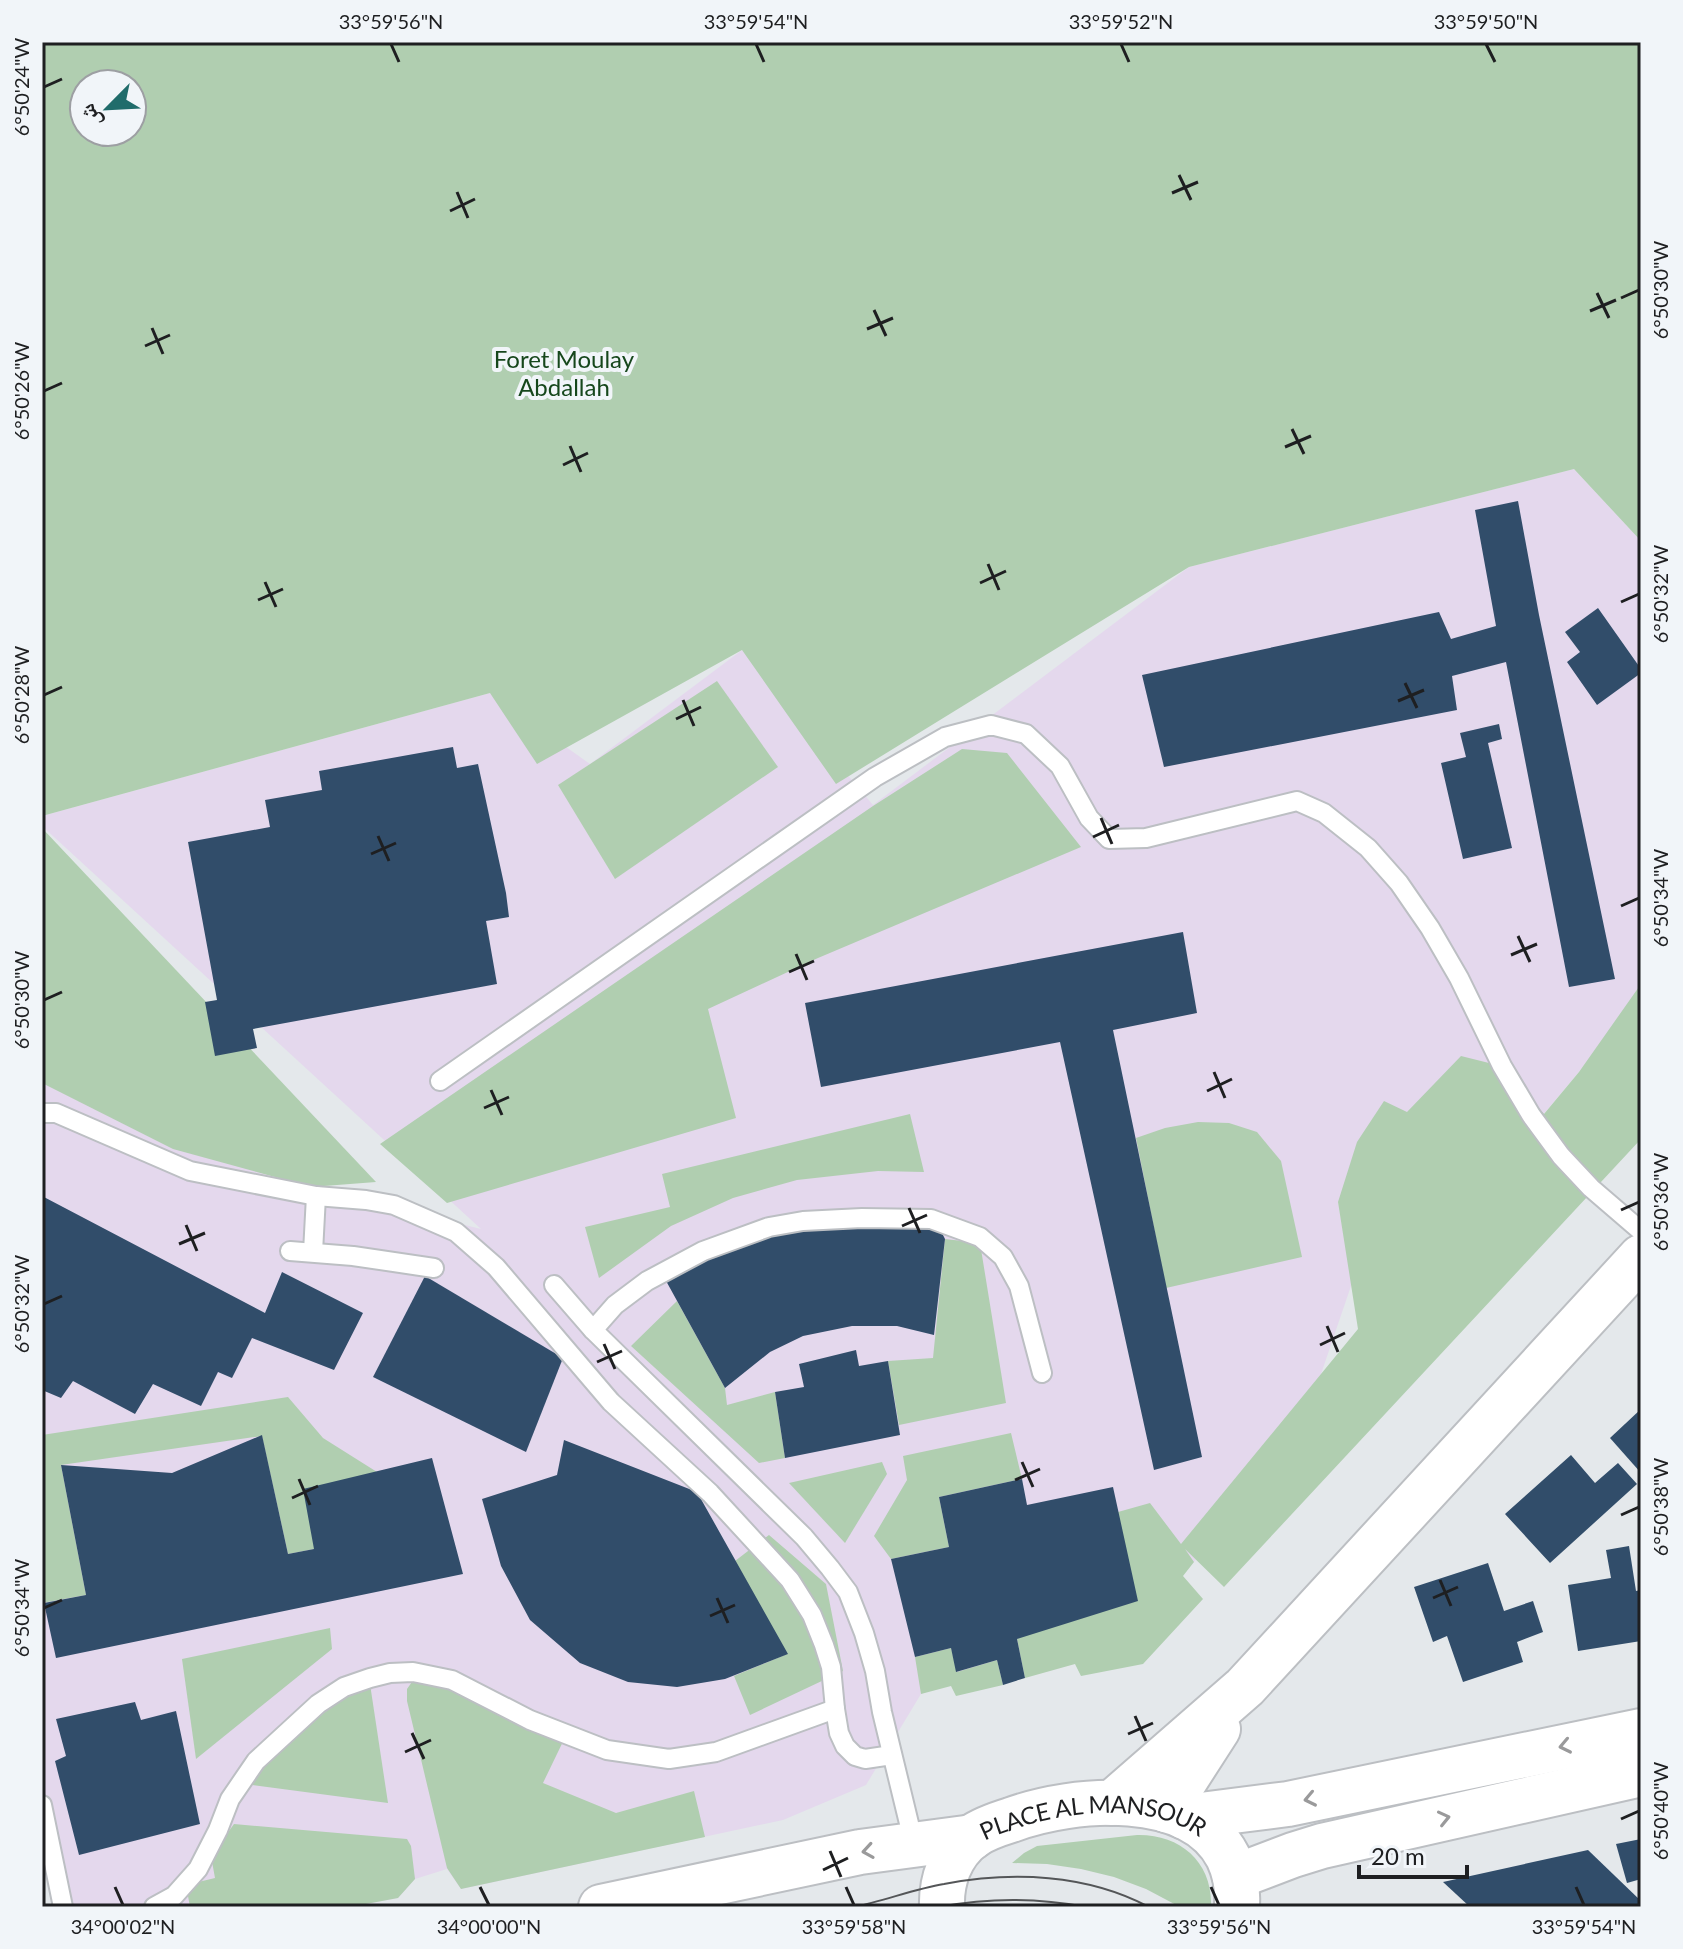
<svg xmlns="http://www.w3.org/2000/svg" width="1683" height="1949" font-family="Lato,'Noto Naskh Arabic',sans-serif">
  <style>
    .education { fill: #e4d8ed }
    .green { fill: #b0ceb0; fill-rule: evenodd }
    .building { fill: #314d6a }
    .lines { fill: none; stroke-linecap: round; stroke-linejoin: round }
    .service-casing { stroke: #bcbfc3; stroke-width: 22 }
    .tertiary-casing { stroke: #bcbfc3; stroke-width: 48 }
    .primary-casing { stroke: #bcbfc3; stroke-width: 48 }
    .service { stroke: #fff; stroke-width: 18 }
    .tertiary { stroke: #fff; stroke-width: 44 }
    .primary { stroke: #fff; stroke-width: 44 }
    .tram { stroke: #545658; stroke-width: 2 }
    .oneway { stroke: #9a9a9b }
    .ticks { fill: none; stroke: #1e1f21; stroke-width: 3 }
    .labels { text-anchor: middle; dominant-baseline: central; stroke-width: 8; stroke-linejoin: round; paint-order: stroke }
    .park-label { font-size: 24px; fill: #16471c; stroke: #f1f5f9 }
    .street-label { font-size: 24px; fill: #1e1f21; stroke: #f1f5f9 }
    .neatline { fill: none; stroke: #1e1f21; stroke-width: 3 }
    .ticks-label { font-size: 20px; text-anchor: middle; fill: #1e1f21 }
  </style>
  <rect width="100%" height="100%" fill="#e4e8eb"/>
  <polygon class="education" points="1574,469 1641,541 1641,998 1501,1165 1338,1202 1352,1283 1321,1374 1194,1562 1138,1601 921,1694 866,1785 783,1820 461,1889 447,1869 415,1879 398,1898 350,1907 53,1907 42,1853 42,1082 311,1187 481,1229 42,826 42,816 490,693 590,764 742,650 873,805 1189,567"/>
  <g class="green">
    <path d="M42,42H1641V541L1574,469L1189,567L836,784L742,650L537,764L490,693L42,816ZM84,84H132V132H84Z"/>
    <polygon points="717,681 778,767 615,879 558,785"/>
    <polygon points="962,749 1007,753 1081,847 818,958 708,1009 736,1118 447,1203 380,1144 873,806"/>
    <polygon points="42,828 376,1182 311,1187 173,1149 42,1083"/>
    <polygon points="1641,984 1641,1139 1224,1587 1185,1549 1194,1562 1183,1576 1203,1599 1143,1664 1081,1676 1075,1664 1025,1678 1017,1639 1118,1512 1150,1503 1181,1544 1358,1329 1338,1202 1357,1142 1384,1101 1407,1112 1461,1056 1489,1063 1518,1085 1544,1114 1579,1072"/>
    <polygon points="910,1114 924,1172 878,1171 797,1180 733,1198 671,1226 599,1278 585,1227 670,1207 662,1174"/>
    <polygon points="1198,1122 1229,1123 1257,1132 1281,1161 1302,1257 1166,1288 1136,1138 1165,1128"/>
    <polygon points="945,1239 980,1243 1006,1403 899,1425 888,1361 933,1358"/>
    <polygon points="677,1301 725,1388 727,1405 775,1392 785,1458 759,1463 631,1346"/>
    <polygon points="288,1397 323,1438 377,1472 314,1549 288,1554 262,1436 61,1465 86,1595 42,1603 42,1435"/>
    <polygon points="1011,1433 1022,1479 939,1497 949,1547 891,1559 874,1536 907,1480 903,1456"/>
    <polygon points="882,1462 887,1474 845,1543 789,1483"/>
    <polygon points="769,1535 826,1584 843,1671 750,1715 734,1676 787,1654 735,1561"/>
    <polygon points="330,1628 332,1649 196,1759 182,1659"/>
    <polygon points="951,1648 957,1672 997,1660 1003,1685 956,1696 951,1686 921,1694 915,1657"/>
    <polygon points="449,1677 571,1725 543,1783 616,1813 694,1791 705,1837 461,1889 447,1868 407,1701 407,1689 414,1679"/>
    <polygon points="370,1684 388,1803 245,1784 349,1690"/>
    <polygon points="234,1824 407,1839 411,1846 415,1879 398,1898 350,1907 190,1907 186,1885 215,1878 211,1856"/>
    <path d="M1137,1835C1180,1834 1213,1862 1211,1907H1180L1146,1889L1114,1877L1081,1869L1047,1864L1012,1863L1024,1853L1037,1846Z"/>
  </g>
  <g class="building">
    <polygon points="1518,501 1539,615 1615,979 1569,987 1506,662 1452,676 1457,710 1164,767 1142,675 1439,612 1451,639 1496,626 1475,510"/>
    <polygon points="1598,608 1641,669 1641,673 1597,705 1567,662 1580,652 1565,632"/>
    <polygon points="1499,724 1502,739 1488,743 1512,848 1463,859 1441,763 1466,757 1460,733"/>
    <polygon points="453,747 457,768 478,764 506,893 509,917 486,921 497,984 253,1029 257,1048 215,1056 205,1002 217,1000 188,842 270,827 265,800 322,790 319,771"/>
    <polygon points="1183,932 1197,1013 1113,1030 1202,1457 1154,1470 1060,1042 821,1087 805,1003"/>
    <polygon points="42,1196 265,1313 282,1272 363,1313 334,1370 252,1338 232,1378 218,1372 201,1406 153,1384 135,1414 73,1381 61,1398 42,1390"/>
    <polygon points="854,1222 929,1226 941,1231 945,1239 934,1335 897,1326 852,1326 803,1336 770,1352 725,1388 665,1279 727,1248 791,1230"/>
    <polygon points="425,1276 563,1358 526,1452 373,1377"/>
    <polygon points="856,1350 859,1366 888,1361 900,1435 785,1458 775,1392 804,1387 799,1364"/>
    <polygon points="1641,1409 1641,1473 1610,1438"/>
    <polygon points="262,1435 288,1554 314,1549 303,1489 432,1458 463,1574 56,1658 44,1603 86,1595 61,1465 172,1473"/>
    <polygon points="564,1440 697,1492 788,1654 725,1679 677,1687 628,1682 580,1663 530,1620 501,1566 482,1499 557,1475"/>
    <polygon points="1571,1455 1595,1483 1618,1463 1637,1484 1550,1563 1505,1514"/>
    <polygon points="1022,1479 1027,1505 1113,1487 1138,1601 1017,1639 1025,1678 1003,1685 997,1660 956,1672 951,1648 915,1657 891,1559 949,1547 939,1497"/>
    <polygon points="1629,1546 1636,1591 1641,1590 1641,1641 1578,1651 1568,1585 1611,1578 1606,1550"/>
    <polygon points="1488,1563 1504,1611 1533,1601 1543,1632 1517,1642 1523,1662 1463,1682 1447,1636 1433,1642 1414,1587"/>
    <polygon points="135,1702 141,1720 176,1711 200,1824 79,1855 55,1761 66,1756 56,1719"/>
    <polygon points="1641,1839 1641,1879 1627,1883 1616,1844"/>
    <polygon points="1588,1850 1641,1901 1641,1907 1470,1907 1443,1882"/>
  </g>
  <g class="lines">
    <g class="service-casing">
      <g id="service">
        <polyline points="440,1081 875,777 945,737 991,725 1026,734 1060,766 1089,818 1109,839 1146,838 1297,801 1324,813 1368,848 1399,883 1430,928 1459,978 1502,1066 1531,1115 1561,1156 1591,1188 1641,1231"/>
        <polyline points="42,1113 56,1113 190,1171 316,1196 366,1200 394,1205 456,1232 496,1267 611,1402 710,1493 790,1580 812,1615 824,1645 831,1667 835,1709 839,1733 845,1746 855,1756 865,1759 892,1755"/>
        <polyline points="290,1251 353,1256 434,1268"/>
        <polyline points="313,1252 316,1196"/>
        <polyline points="554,1285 593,1330 804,1537 830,1568 848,1592 864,1633 875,1671 882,1712 914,1844"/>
        <polyline points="593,1330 615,1305 647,1281 703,1251 769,1227 803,1221 862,1218 931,1219 980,1237 1003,1257 1019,1286 1042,1373"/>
        <polyline points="42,1805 63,1907"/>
        <polyline points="154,1907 174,1896 198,1869 218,1830 230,1799 256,1761 318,1704 344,1687 370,1678 390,1673 413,1672 452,1680 530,1720 607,1750 669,1759 716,1752 835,1709"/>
      </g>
    </g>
    <g class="tertiary-casing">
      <g id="tertiary">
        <polyline points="1112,1803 1245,1687 1641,1257"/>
        <polyline points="1166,1810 1218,1729"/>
      </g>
    </g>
    <g class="primary-casing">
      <g id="primary">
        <polyline points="1185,1817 1288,1804 1641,1731"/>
        <polyline points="1235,1877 1293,1855 1322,1846 1641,1774"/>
        <polyline points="601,1907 860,1852 973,1837"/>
        <path id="s1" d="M942,1907C941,1881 950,1854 972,1837C983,1829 998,1824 1011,1820C1073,1797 1192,1787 1228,1857C1235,1872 1238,1889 1237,1905"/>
      </g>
    </g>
    <use href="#service" class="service"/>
    <use href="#tertiary" class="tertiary"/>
    <use href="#primary" class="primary"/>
    <g class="tram">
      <path d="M854,1907C884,1901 914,1889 944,1884C1012,1871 1087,1874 1149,1907"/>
      <path d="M939,1907C987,1898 1039,1898 1086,1907"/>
    </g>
  </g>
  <defs><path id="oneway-chevron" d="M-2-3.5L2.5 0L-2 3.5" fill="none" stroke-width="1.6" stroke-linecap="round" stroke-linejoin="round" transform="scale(2)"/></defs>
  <g class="oneway">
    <use href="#oneway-chevron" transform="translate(1565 1746) rotate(168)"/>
    <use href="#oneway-chevron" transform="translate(1310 1799) rotate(168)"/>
    <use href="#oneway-chevron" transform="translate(1444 1818) rotate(-13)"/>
    <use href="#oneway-chevron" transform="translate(868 1851) rotate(171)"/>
  </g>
  <path class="ticks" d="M391,44L399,62M756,44L764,62M1121,44L1129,62M1486,44L1495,62M44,87L62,79M1179,175L1191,200M457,192L468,218M1172,193L1198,182M450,211L475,199M1597,293L1609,318M1621,298L1639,290M874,310L886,336M1590,311L1616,300M152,328L163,354M867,329L893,318M145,346L170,335M44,391L62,383M1292,429L1304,454M570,446L581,472M1285,447L1311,436M563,465L588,453M988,564L999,590M265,582L276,607M980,583L1006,571M258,600L283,589M1621,602L1639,594M1405,683L1417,708M44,695L62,687M683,700L694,726M1398,701L1424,690M676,719L701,707M1101,818L1112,844M378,836L389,861M1093,837L1119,825M371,854L396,843M1621,906L1639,898M1518,936L1530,962M796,954L807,980M1511,955L1537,944M789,972L814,961M44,1000L62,992M1214,1072L1225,1098M491,1090L502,1115M1207,1091L1232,1079M484,1108L509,1097M909,1208L920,1233M1621,1210L1639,1202M186,1225L197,1251M902,1226L927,1215M179,1244L205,1233M44,1304L62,1296M1327,1326L1338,1352M604,1344L615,1369M1320,1345L1345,1333M597,1362L622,1351M1022,1462L1033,1487M299,1479L310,1505M1015,1480L1040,1469M292,1498L318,1486M1621,1515L1639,1507M1440,1580L1451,1606M717,1598L728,1623M1433,1598L1458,1587M44,1608L62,1600M710,1616L735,1605M1135,1716L1146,1741M412,1733L424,1759M1128,1734L1153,1723M405,1752L431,1740M1621,1819L1639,1811M830,1851L841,1877M823,1870L848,1858M115,1887L123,1905M480,1887L489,1905M846,1887L854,1905M1211,1887L1219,1905M1576,1887L1584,1905"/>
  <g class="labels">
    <g class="park-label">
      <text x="564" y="358">Foret Moulay<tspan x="564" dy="28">Abdallah</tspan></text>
    </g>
    <g class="street-label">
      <text stroke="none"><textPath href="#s1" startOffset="206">PLACE AL MANSOUR</textPath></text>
    </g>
  </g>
  <rect width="1683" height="1949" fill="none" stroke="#f1f5f9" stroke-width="88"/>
  <g transform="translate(108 108) rotate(246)"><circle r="38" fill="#f1f5f9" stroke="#9d9fa3" stroke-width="2"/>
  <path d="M0-6L14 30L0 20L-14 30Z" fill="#206c6b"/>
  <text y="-12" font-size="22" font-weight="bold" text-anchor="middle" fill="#1e1f21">ش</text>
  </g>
  <path d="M1359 1865v12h108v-12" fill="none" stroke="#1e1f21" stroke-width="4"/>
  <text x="1371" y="1865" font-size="24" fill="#1e1f21" stroke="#f1f5f9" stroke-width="6" paint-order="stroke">20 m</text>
  <rect x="44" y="44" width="1595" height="1861" class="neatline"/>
  <g class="ticks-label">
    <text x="391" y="29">33°59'56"N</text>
    <text x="756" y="29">33°59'54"N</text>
    <text x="1121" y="29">33°59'52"N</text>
    <text x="1486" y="29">33°59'50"N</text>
    <text transform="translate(22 87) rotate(-90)" y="7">6°50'24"W</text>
    <text transform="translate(1661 290) rotate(-90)" y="7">6°50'30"W</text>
    <text transform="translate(22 391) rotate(-90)" y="7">6°50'26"W</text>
    <text transform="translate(1661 594) rotate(-90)" y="7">6°50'32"W</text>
    <text transform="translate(22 695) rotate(-90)" y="7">6°50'28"W</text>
    <text transform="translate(1661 898) rotate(-90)" y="7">6°50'34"W</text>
    <text transform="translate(22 1000) rotate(-90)" y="7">6°50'30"W</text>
    <text transform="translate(1661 1202) rotate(-90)" y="7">6°50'36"W</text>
    <text transform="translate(22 1304) rotate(-90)" y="7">6°50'32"W</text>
    <text transform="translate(1661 1507) rotate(-90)" y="7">6°50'38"W</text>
    <text transform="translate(22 1608) rotate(-90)" y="7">6°50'34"W</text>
    <text transform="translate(1661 1811) rotate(-90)" y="7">6°50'40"W</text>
    <text x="123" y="1934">34°00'02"N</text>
    <text x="489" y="1934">34°00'00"N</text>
    <text x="854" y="1934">33°59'58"N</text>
    <text x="1219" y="1934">33°59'56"N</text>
    <text x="1584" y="1934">33°59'54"N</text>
  </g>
</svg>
